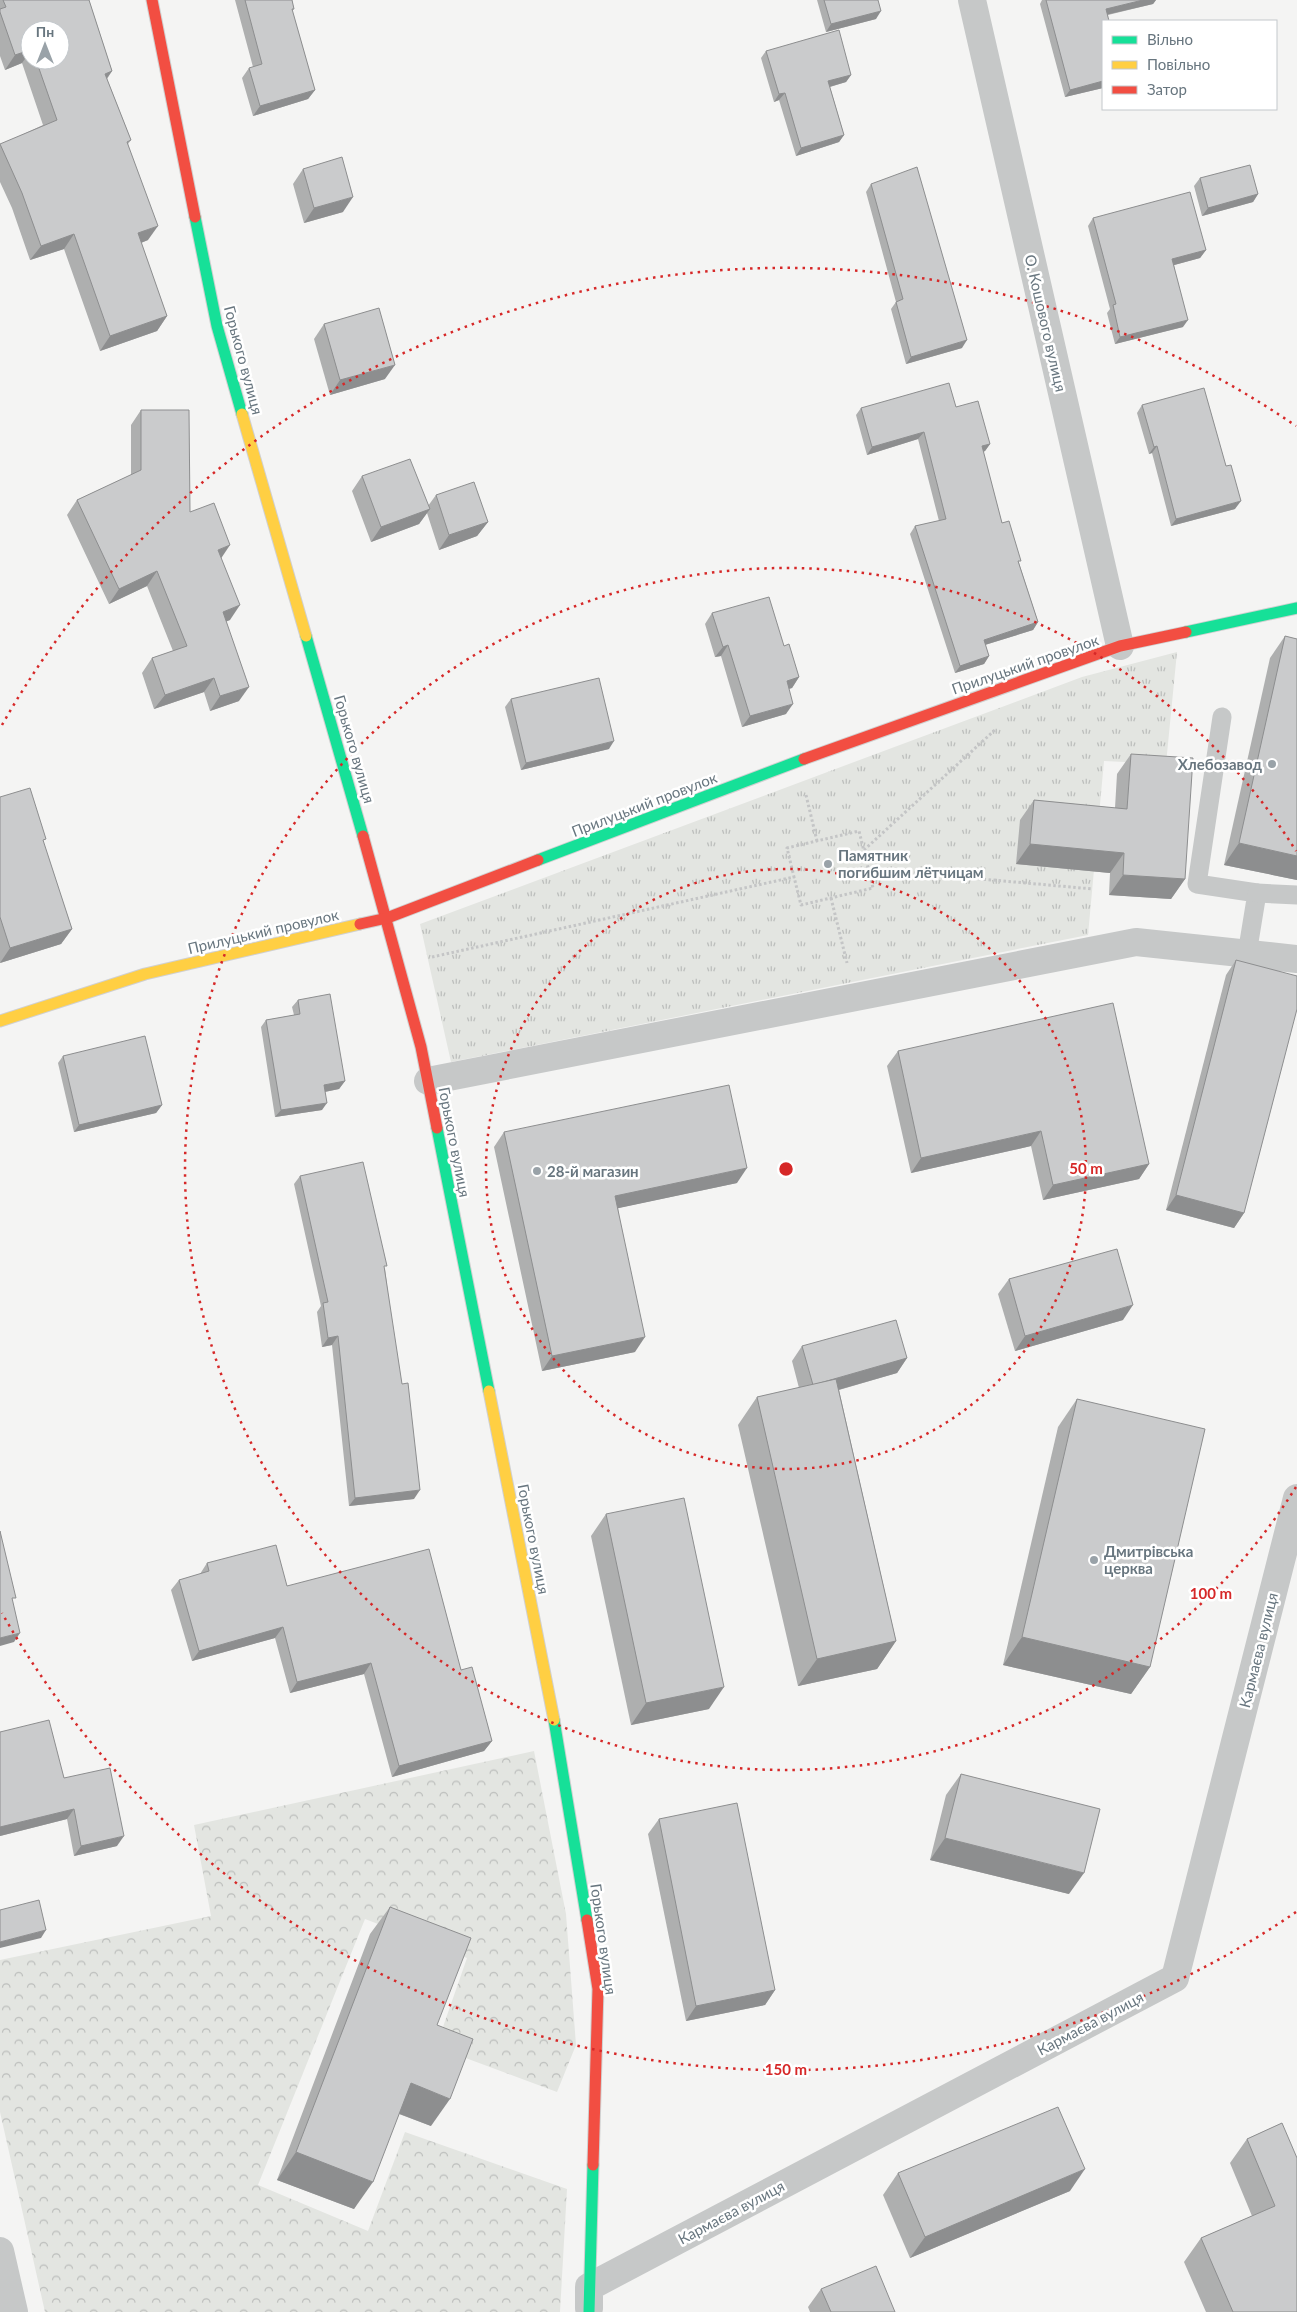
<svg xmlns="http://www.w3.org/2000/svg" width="1297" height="2312" font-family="Lato,sans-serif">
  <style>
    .forest { fill: url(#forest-crowns) }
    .park { fill: url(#park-tufts) }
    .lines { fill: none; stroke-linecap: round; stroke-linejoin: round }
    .fast-casing { stroke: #d0d0d0; stroke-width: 13 }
    .slow-casing { stroke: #d0d0d0; stroke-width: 13 }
    .jam-casing { stroke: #d0d0d0; stroke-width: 13 }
    .path { stroke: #c4c5c6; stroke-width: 3; stroke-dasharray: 2.5 2.5; stroke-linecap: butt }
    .lane { stroke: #c6c8c8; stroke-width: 19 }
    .street { stroke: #c6c8c8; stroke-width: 28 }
    .fast { stroke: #16e098; stroke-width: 11 }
    .slow { stroke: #ffcf43; stroke-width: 11 }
    .jam { stroke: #f24e42; stroke-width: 11 }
    .wall { fill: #aeafaf; fill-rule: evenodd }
    .shaded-wall { fill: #8d8e8f }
    .building { fill: #cacbcc; stroke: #8d8e8f }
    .ring { fill: none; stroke: #d62828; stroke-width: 2.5; stroke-dasharray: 2.5 5 }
    .poi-dot { fill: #99a2a8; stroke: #fff; stroke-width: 2 }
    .labels { text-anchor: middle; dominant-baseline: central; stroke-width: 5; stroke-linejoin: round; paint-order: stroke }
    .street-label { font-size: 15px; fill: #68767f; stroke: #fff }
    .poi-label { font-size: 15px; font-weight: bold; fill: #68767f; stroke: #fff; text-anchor: start }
    .centre { fill: #d62828; stroke: #fff; stroke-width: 2.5 }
    .ring-label { font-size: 15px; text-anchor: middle; font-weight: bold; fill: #d62828; stroke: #fff; stroke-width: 5; stroke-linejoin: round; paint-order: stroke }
  </style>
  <defs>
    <pattern id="forest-crowns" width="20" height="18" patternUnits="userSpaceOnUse" patternTransform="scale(1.25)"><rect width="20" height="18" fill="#e3e5e1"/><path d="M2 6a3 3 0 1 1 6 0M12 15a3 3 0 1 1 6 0" fill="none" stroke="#bcbebc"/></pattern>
    <pattern id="park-tufts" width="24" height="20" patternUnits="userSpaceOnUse" patternTransform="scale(1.25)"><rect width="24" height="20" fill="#e3e5e1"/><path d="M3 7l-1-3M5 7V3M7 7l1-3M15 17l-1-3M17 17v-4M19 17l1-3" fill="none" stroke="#bcbebc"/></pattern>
  </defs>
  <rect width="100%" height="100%" fill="#f4f4f3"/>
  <polygon class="forest" points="534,1751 566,1914 576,2045 557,2092 436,2047 467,1958 365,1919 258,2185 368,2231 405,2132 567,2189 560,2312 45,2312 0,2112 0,1960 211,1916 194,1825"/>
  <polygon class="park" points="1177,652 1166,764 1104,761 1088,935 451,1062 420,924 1082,677"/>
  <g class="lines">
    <g class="fast-casing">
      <g id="fast">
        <polyline points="195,217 217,326 242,414"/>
        <polyline points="1186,632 1297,608"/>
        <polyline points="306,636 363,836"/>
        <polyline points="538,860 804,759"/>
        <polyline points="437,1128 489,1391"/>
        <polyline points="554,1720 587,1920"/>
        <polyline points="589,2312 593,2165"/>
      </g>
    </g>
    <g class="slow-casing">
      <g id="slow">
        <polyline points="242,414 306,636"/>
        <polyline points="0,1021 145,974 360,924"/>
        <polyline points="489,1391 554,1720"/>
      </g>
    </g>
    <g class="jam-casing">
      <g id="jam">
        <polyline points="152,0 195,217"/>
        <polyline points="804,759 1120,646 1186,632"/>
        <polyline points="363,836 421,1047 437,1128"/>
        <polyline points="360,924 387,918 538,860"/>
        <polyline points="587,1920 598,1989 593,2165"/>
      </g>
    </g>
    <g class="path">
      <polyline points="806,795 817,841"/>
      <polyline points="864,850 996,729"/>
      <polyline points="869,869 1093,889"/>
      <polyline points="831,898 847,963"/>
      <polyline points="432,957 794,877 787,848 859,831 873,888 801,905 794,877"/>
    </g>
    <g class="lane">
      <polyline points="1222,717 1197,884 1257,893 1247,954"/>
      <polyline points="1257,893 1297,895"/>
    </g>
    <g class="street">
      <polyline points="972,0 1120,646"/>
      <polyline points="428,1081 1136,942 1297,959"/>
      <polyline points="0,2251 14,2312"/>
      <polyline points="589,2308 589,2287 1175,1978 1297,1498"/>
    </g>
    <use href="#fast" class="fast"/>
    <use href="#slow" class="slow"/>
    <use href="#jam" class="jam"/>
  </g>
  <g class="wall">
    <path d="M0,0H89L112,71L107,79L131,140L128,144L148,240L141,243L167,316L157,331L100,351L64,249L30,260L12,208L0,182V145L43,125L22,63L5,70L0,56ZM30,30L60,60H30Z"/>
    <polygon points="235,0 292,0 294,9 292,11 315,90 308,99 253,116 242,78 249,68 253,67"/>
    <polygon points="817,0 878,0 876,19 826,32"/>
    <polygon points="1042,0 1156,0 1153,4 1108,15 1103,88 1065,97 1040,4"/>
    <polygon points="766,51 851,75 846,82 830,87 844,135 839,142 796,156 779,100 774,102 761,58"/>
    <polygon points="303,169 343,212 304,223 293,184"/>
    <polygon points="1200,178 1258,194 1253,202 1202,216 1194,186"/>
    <polygon points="871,184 962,348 906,364 891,309 896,302 866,192"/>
    <polygon points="1093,218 1206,250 1200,258 1174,265 1183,327 1115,344 1107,313 1110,309 1088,226"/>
    <polygon points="324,324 385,379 330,395 314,339"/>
    <polygon points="1142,405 1235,509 1171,526 1152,453 1149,454 1137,413"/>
    <polygon points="956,407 990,444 985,451 983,452 1002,523 1019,563 1038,622 1033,630 985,645 989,656 984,664 955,673 910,534 915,526 939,521 918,439 867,455 856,415 861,408"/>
    <polygon points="141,410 190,512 221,558 230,620 226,621 239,701 210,711 204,692 154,709 142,673 152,658 173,651 147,586 109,604 67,515 77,500 131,475 131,425"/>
    <polygon points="362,476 428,506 436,495 488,522 477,536 439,550 427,513 419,524 371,542 352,491"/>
    <polygon points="712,613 784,646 799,677 792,688 789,689 786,714 742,727 721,656 715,657 705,624"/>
    <polygon points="1285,636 1297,639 1297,880 1224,865 1270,658"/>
    <polygon points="511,699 609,749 521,770 505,707"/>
    <polygon points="1131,754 1185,879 1171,899 1109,895 1110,873 1016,864 1020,820 1034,800 1115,808 1117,774"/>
    <polygon points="0,797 43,843 72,929 61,944 0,963"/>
    <polygon points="1236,960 1244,1213 1234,1228 1166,1210 1226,975"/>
    <polygon points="298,1000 345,1081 339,1089 325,1092 322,1110 275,1117 261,1027 266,1020 294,1015 292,1007"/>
    <polygon points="898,1051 1149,1164 1139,1179 1043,1200 1031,1146 911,1173 887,1066"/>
    <polygon points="63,1056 162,1105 156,1113 74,1132 58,1063"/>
    <polygon points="504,1132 737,1183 618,1208 635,1352 542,1371 494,1147"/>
    <polygon points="300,1176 385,1269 414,1499 349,1506 332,1345 322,1347 317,1312 321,1306 294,1184"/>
    <polygon points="1009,1279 1123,1320 1015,1351 998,1294"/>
    <polygon points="802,1346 907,1358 897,1373 839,1390 896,1641 877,1669 798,1686 738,1425 757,1397 799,1388 792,1361"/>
    <polygon points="1077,1399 1150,1667 1131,1694 1003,1665 1058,1427"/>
    <polygon points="606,1514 709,1709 631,1725 591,1536"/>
    <polygon points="207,1563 287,1586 461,1670 492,1741 484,1751 392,1777 364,1674 290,1693 275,1638 192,1661 171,1590 179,1580 200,1574"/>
    <polygon points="0,1732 117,1846 74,1856 67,1819 0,1836"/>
    <polygon points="961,1774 1069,1894 930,1860 946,1795"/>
    <polygon points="659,1819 775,1990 765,2005 686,2021 648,1834"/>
    <polygon points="390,1907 437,2025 431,2126 399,2114 354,2209 277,2180 370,1934"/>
    <polygon points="1282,2123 1297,2312 1206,2312 1184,2262 1201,2238 1252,2216 1230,2163 1247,2139"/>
    <polygon points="898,2173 1070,2191 910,2258 883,2195"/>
    <polygon points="821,2289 895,2312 810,2312 808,2307"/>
  </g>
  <g class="shaded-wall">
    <polygon points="1143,0 1156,0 1153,4 1101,16 1106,9"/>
    <polygon points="881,11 876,19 826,32 831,24"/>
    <polygon points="30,50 30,52 22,63 5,70 15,55"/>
    <polygon points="112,71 102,85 105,74"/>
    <polygon points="851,75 846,82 822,89 828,81"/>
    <polygon points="1103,81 1103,88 1065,97 1070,90"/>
    <polygon points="315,90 308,99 253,116 260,106"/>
    <polygon points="785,93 779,100 774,102 779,94"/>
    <polygon points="844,135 839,142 796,156 801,148"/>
    <polygon points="1258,194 1253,202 1202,216 1208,208"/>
    <polygon points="353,197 343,212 304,223 314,208"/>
    <polygon points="158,226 148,240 128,248 138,233"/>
    <polygon points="74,234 64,249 30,260 41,246"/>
    <polygon points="1206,250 1200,258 1167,267 1172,259"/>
    <polygon points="167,316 157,331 100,351 110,336"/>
    <polygon points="1188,320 1183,327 1115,344 1120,337"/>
    <polygon points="967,340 962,348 906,364 911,357"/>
    <polygon points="395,365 385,379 330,395 340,380"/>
    <polygon points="924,432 918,439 867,455 872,447"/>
    <polygon points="990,444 985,451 977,454 982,446"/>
    <polygon points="1157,446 1152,453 1149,454 1154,447"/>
    <polygon points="1241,501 1235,509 1171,526 1176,519"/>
    <polygon points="430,509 419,524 371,542 381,527"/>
    <polygon points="488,522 477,536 439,550 449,535"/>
    <polygon points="230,545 220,560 218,550"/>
    <polygon points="157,571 147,586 109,604 119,589"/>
    <polygon points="240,605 230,620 213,627 223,612"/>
    <polygon points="1038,622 1033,630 978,647 984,640"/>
    <polygon points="728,645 721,656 715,657 723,647"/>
    <polygon points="989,656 984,664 955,673 960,666"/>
    <polygon points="799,677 792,688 779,691 787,681"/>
    <polygon points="214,678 204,692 154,709 165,695"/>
    <polygon points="249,687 239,701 210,711 220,696"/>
    <polygon points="793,704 786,714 742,727 750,716"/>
    <polygon points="614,741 609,749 521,770 526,763"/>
    <polygon points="1239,843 1297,856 1297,880 1224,865"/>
    <polygon points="1030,844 1124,853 1110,873 1016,864"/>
    <polygon points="1123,875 1185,879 1171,899 1109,895"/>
    <polygon points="72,929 61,944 0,963 10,948"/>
    <polygon points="345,1081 339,1089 319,1093 324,1085"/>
    <polygon points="327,1103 322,1110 275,1117 281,1110"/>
    <polygon points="162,1105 156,1113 74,1132 79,1125"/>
    <polygon points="1041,1131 1031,1146 911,1173 921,1158"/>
    <polygon points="1149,1164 1139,1179 1043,1200 1053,1185"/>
    <polygon points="747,1168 737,1183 605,1211 615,1196"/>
    <polygon points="1176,1195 1244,1213 1234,1228 1166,1210"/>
    <polygon points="1133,1305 1123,1320 1015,1351 1025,1336"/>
    <polygon points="338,1336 332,1345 322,1347 328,1338"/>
    <polygon points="645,1337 635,1352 542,1371 552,1356"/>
    <polygon points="907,1358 897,1373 803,1400 813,1385"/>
    <polygon points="420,1490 414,1499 349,1506 355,1498"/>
    <polygon points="283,1627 275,1638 192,1661 199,1651"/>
    <polygon points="20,1633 14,1642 0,1646 0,1638"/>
    <polygon points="1022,1637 1150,1667 1131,1694 1003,1665"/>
    <polygon points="896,1641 877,1669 798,1686 817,1659"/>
    <polygon points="371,1663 364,1674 290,1693 297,1682"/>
    <polygon points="724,1687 709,1709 631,1725 646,1703"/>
    <polygon points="492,1741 484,1751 392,1777 399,1766"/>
    <polygon points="74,1809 67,1819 0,1836 0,1827"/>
    <polygon points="124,1836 117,1846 74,1856 81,1846"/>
    <polygon points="945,1838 1084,1873 1069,1894 930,1860"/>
    <polygon points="46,1930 41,1938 0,1948 0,1942"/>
    <polygon points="775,1990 765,2005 686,2021 696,2006"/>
    <polygon points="411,2083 450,2099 431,2126 392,2111"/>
    <polygon points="296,2152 373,2182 354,2209 277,2180"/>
    <polygon points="1085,2169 1070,2191 910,2258 925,2237"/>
  </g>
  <g class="building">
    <polygon points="3,0 89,0 112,71 105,74 131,140 127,142 158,226 138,233 167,316 110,336 74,234 41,246 22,193 0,144 57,120 36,60 60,60 60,30 30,30 30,50 15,55 0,12 0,9 6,7"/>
    <polygon points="245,0 292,0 294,9 292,9 315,90 260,106 249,68 262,64"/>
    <polygon points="824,0 878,0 881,11 831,24"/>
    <polygon points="1046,0 1143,0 1106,9 1109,21 1103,21 1103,81 1070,90"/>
    <polygon points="839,30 851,75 828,81 844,135 801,148 785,93 779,94 766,51"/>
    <polygon points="342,157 353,197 314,208 303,169"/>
    <polygon points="1250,165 1258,194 1208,208 1200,178"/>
    <polygon points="917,167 967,340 911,357 896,302 903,299 871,184"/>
    <polygon points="1190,192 1206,250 1172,259 1188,320 1120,337 1113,305 1116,304 1093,218"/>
    <polygon points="379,308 395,365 340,380 324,324"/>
    <polygon points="949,383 956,407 978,401 990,444 982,446 1002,523 1009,521 1021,561 1018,561 1038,622 984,640 989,656 960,666 915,526 946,519 924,432 872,447 861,408"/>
    <polygon points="1204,388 1226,466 1231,465 1241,501 1176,519 1157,446 1154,447 1142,405"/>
    <polygon points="141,410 189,410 190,512 214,503 230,545 218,550 240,605 223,612 249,687 220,696 214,678 165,695 152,658 187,646 157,571 119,589 77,500 141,470"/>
    <polygon points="410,459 430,509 381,527 362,476"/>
    <polygon points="474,482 488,522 449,535 436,495"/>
    <polygon points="769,597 784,646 789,644 799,677 787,681 793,704 750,716 728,645 723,647 712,613"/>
    <polygon points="1285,636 1297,639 1297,856 1239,843"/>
    <polygon points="599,678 614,741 526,763 511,699"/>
    <polygon points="1131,754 1193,758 1185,879 1123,875 1124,853 1030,844 1034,800 1127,809"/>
    <polygon points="30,788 46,839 43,840 72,929 10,948 0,917 0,797"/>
    <polygon points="1236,960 1297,976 1297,1009 1244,1213 1176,1195"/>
    <polygon points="330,994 345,1081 324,1085 327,1103 281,1110 266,1020 300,1014 298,1000"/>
    <polygon points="1113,1003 1149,1164 1053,1185 1041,1131 921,1158 898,1051"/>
    <polygon points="145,1036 162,1105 79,1125 63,1056"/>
    <polygon points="729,1085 747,1168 615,1196 645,1337 552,1356 504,1132"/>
    <polygon points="363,1162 387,1266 384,1266 402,1384 408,1383 420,1490 355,1498 338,1336 328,1338 323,1303 328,1302 300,1176"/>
    <polygon points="1117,1249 1133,1305 1025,1336 1009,1279"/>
    <polygon points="896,1320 907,1358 813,1385 802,1346"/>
    <polygon points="836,1379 896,1641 817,1659 757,1397"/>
    <polygon points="1077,1399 1205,1429 1150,1667 1022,1637"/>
    <polygon points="684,1498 724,1687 646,1703 606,1514"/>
    <polygon points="0,1531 16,1598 12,1598 20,1633 0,1638"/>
    <polygon points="276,1545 287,1586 429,1549 461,1670 472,1667 492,1741 399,1766 371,1663 297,1682 283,1627 199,1651 179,1580 209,1571 207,1563"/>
    <polygon points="49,1720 64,1778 110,1768 124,1836 81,1846 74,1809 0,1827 0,1732"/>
    <polygon points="961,1774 1100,1809 1084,1873 945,1838"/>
    <polygon points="737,1803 775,1990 696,2006 659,1819"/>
    <polygon points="39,1900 46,1930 0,1942 0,1910"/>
    <polygon points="390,1907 471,1938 437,2025 473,2039 450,2099 411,2083 373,2182 296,2152"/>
    <polygon points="1058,2107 1085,2169 925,2237 898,2173"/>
    <polygon points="1282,2123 1297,2158 1297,2312 1233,2312 1201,2238 1275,2206 1247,2139"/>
    <polygon points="876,2266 895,2312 831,2312 821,2289"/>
  </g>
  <g class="ring">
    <circle cx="786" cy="1169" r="300"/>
    <path d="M1296 1487A601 601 0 1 1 1296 851"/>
    <path d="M1296 1912A901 901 0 0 1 2 1613M2 725A901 901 0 0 1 1296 426"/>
  </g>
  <g class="poi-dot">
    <circle cx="1272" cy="764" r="5"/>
    <circle cx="828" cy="864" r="5"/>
    <circle cx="537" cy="1171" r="5"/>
    <circle cx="1094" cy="1560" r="5"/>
  </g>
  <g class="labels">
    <g class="street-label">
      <text transform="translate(1046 323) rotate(77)">О. Кошового вулиця</text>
      <text transform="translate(244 360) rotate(75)">Горького вулиця</text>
      <text transform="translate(1025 664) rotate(-19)">Прилуцький провулок</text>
      <text transform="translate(355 749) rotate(74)">Горького вулиця</text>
      <text transform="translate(644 804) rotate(-21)">Прилуцький провулок</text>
      <text transform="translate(263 931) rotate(-13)">Прилуцький провулок</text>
      <text transform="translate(455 1142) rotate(79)">Горького вулиця</text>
      <text transform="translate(534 1539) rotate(79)">Горького вулиця</text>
      <text transform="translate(1258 1650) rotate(-76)">Кармаєва вулиця</text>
      <text transform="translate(604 1939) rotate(82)">Горького вулиця</text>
      <text transform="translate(1090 2023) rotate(-28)">Кармаєва вулиця</text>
      <text transform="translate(731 2212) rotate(-28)">Кармаєва вулиця</text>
    </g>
    <g class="poi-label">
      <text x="1262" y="764" text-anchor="end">Хлебозавод</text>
      <text x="838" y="855">Памятник<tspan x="838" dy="17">погибшим лётчицам</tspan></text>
      <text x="547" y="1171">28-й магазин</text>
      <text x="1104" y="1551">Дмитрівська<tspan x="1104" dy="17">церква</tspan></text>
    </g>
  </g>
  <circle cx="786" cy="1169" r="8" class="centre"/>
  <g class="ring-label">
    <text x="1086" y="1174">50 m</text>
    <text x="1211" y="1599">100 m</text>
    <text x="786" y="2075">150 m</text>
  </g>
  <rect x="1102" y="20" width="175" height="90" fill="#ffffff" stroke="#c3c8cc"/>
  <rect x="1112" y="36" width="25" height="8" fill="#16e098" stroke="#c3c8cc"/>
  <text x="1147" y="45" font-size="15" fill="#68767f">Вільно</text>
  <rect x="1112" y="61" width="25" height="8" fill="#ffcf43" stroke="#c3c8cc"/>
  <text x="1147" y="70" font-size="15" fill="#68767f">Повільно</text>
  <rect x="1112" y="86" width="25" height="8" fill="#f24e42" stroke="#c3c8cc"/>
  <text x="1147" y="95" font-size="15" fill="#68767f">Затор</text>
  <g transform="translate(45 45)"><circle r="24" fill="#ffffff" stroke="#c3c8cc"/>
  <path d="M0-4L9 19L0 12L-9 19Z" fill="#99a2a8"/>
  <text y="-8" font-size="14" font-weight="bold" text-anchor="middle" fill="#68767f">Пн</text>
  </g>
</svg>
